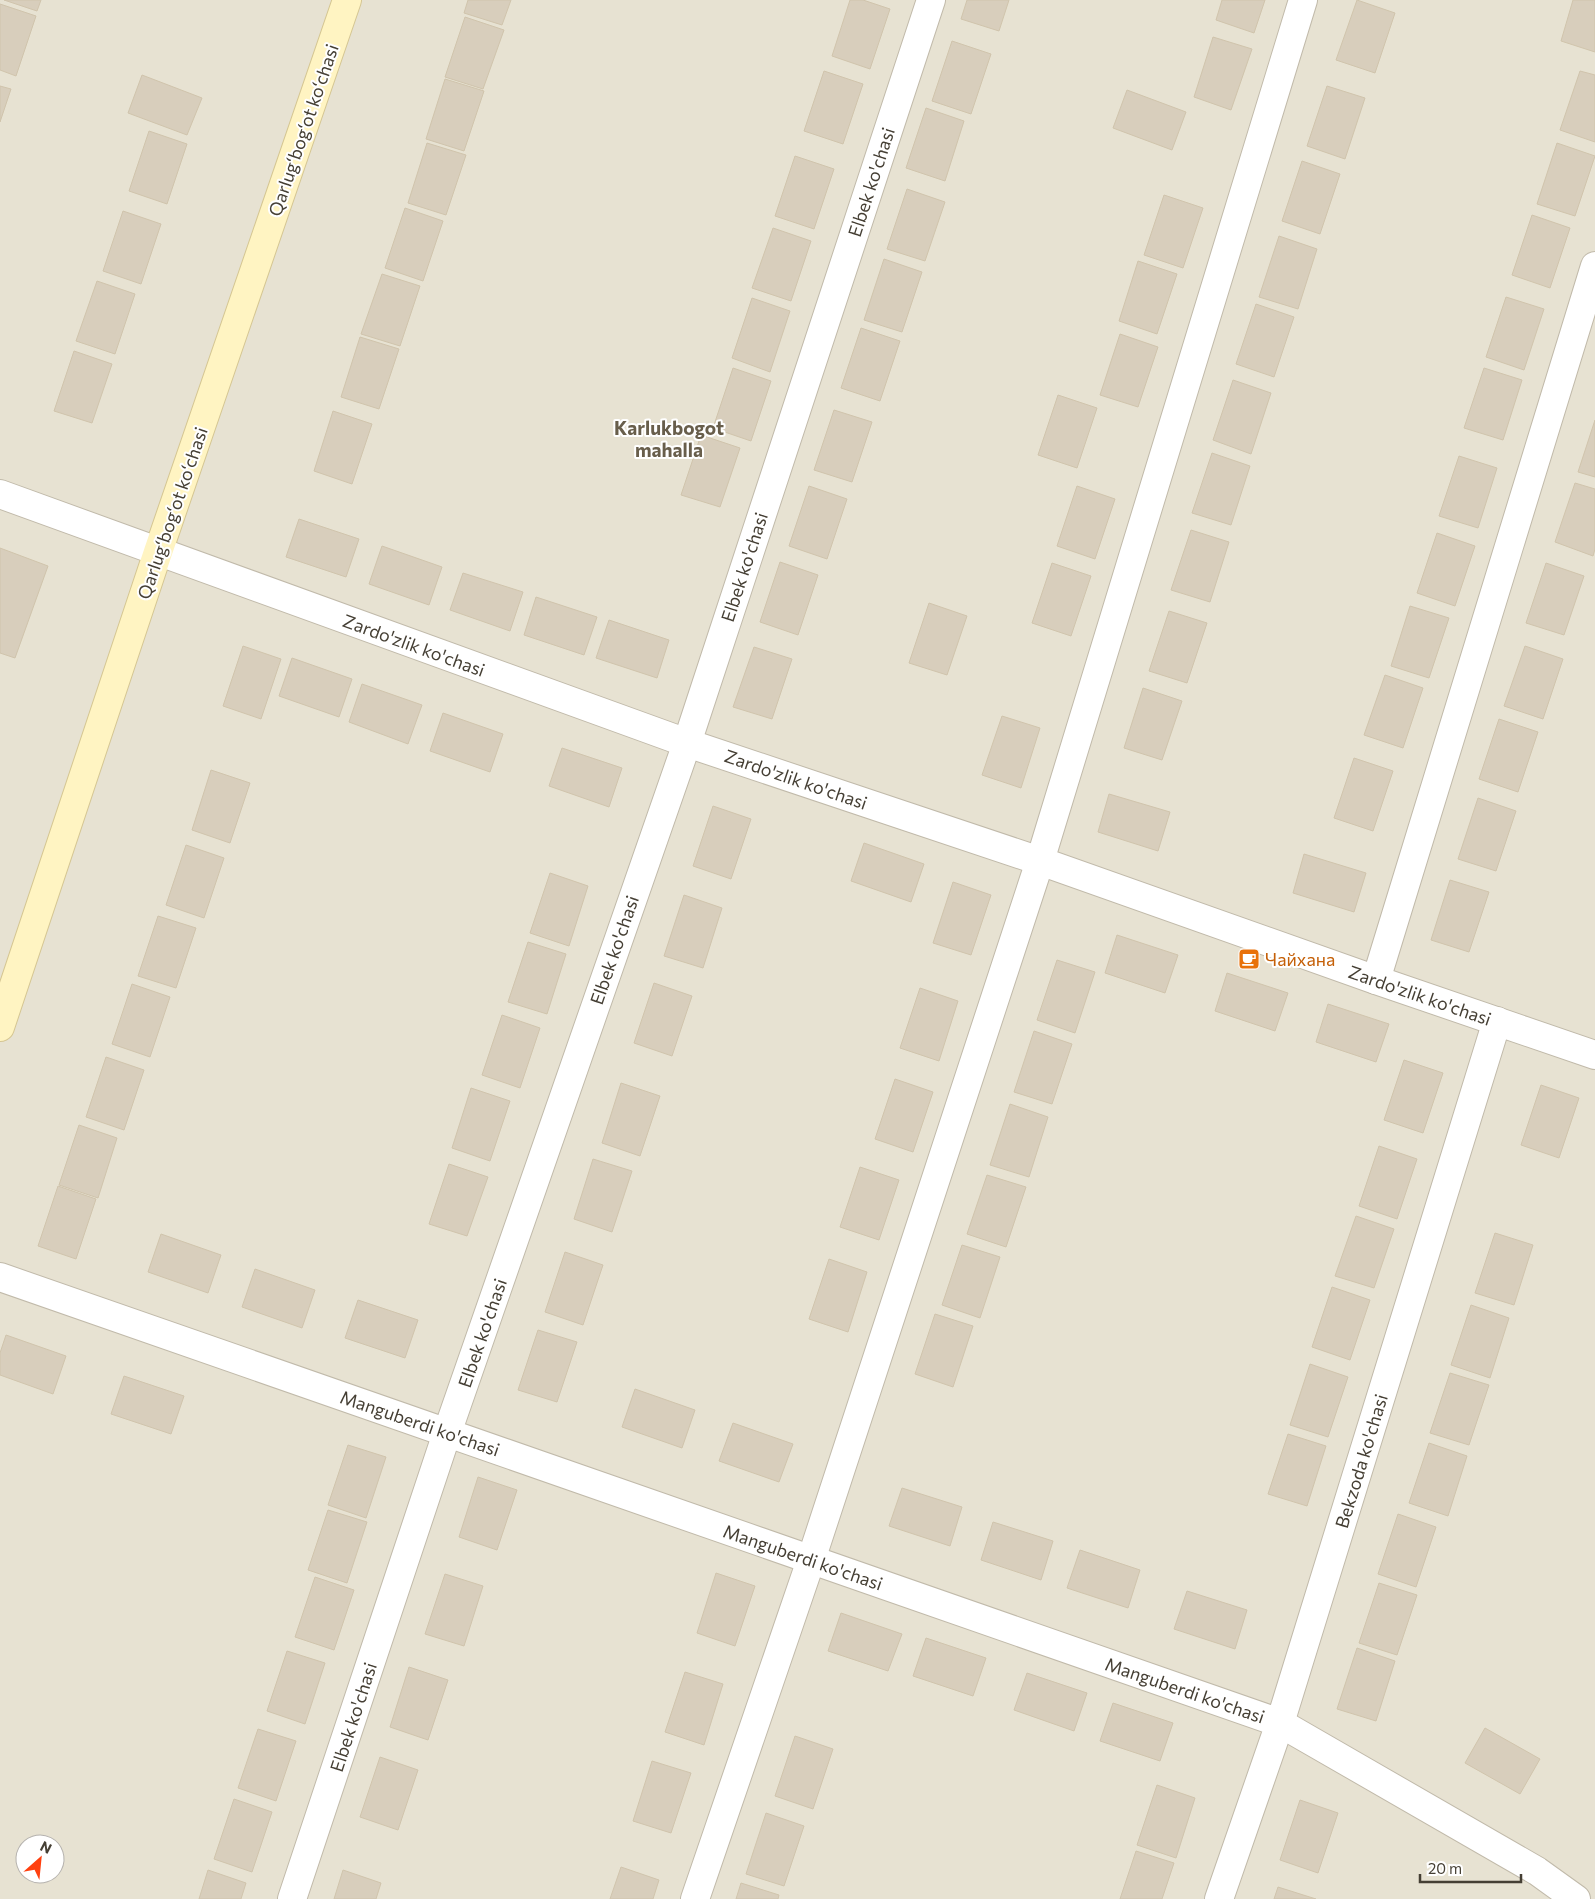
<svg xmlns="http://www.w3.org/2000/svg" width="1595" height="1899" viewBox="0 0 1595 1899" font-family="Commissioner,sans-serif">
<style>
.residential{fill:#e7e2d2;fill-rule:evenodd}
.building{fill:#d8cebc;stroke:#d0c4ac}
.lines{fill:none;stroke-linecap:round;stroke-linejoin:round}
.minor-casing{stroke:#c1baaa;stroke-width:30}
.secondary-casing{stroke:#d5c692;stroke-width:30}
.minor{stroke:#fff;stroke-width:28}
.secondary{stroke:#fff4c2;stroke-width:28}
.labels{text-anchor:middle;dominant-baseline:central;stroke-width:4;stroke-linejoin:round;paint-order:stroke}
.street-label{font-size:18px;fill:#453f34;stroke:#fff}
.food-label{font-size:18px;fill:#c56008;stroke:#fff;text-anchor:start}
.neighbourhood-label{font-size:19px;font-weight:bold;fill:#685e4b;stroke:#fff}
</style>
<rect width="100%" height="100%" fill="#f3efe4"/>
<!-- residential -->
<path class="residential" d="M0,0h1595v1899h-1595zM25,1844h30v30h-30z"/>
<!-- building -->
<g class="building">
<path d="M4,0h37l-4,11z"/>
<path d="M468,0h43l-9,25 -38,-12z"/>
<path d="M850,0h13l27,9 -20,60 -38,-13z"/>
<path d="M967,0h42l-10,31 -38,-12z"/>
<path d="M1222,0h43l-11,33 -38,-13z"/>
<path d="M1357,0l38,13 -20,60 -39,-13z"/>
<path d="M1573,0h22v52l-34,-11z"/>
<path d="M0,4l36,12 -20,60 -16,-6z"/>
<path d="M465,17l39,13 -21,59 -38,-12z"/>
<path d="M1213,37l39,12 -21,61 -37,-13z"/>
<path d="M952,41l39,13 -20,60 -39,-13z"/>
<path d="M824,71l39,13 -20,60 -39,-13z"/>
<path d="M1580,71l15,4v67l-35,-12z"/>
<path d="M142,75l60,23 -15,37 -59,-22z"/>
<path d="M445,79l39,12 -20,60 -38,-12z"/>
<path d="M0,86l11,3 -11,33z"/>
<path d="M1327,86l38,12 -20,61 -38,-13z"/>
<path d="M1127,90l59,22 -14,38 -59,-22z"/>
<path d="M926,108l38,13 -19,60 -39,-13z"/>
<path d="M149,131l38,13 -20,60 -38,-13z"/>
<path d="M427,143l39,12 -20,60 -38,-12z"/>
<path d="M1557,143l38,13 -20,60 -38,-12z"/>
<path d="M795,156l39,13 -20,60 -39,-13z"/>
<path d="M1302,161l38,13 -20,60 -38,-13z"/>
<path d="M907,189l38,13 -20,59 -38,-12z"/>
<path d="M1164,195l39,13 -20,60 -39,-13z"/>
<path d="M405,208l38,13 -20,60 -38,-13z"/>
<path d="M123,211l38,13 -20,60 -38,-13z"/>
<path d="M1532,215l38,13 -20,60 -38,-13z"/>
<path d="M773,228l38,13 -20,60 -39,-13z"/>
<path d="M1279,236l38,13 -19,60 -39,-12z"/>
<path d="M884,259l38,13 -20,60 -38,-12z"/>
<path d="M1138,261l39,13 -20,60 -38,-13z"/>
<path d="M382,274l38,12 -20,60 -39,-12z"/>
<path d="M97,281l38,13 -20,60 -39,-13z"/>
<path d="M1506,297l38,12 -20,61 -38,-13z"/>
<path d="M752,298l38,13 -20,61 -38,-14z"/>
<path d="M1256,304l38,13 -20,60 -38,-13z"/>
<path d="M861,328l39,13 -20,60 -39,-13z"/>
<path d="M1120,334l38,13 -20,60 -38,-12z"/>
<path d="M360,337l39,12 -20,60 -38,-12z"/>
<path d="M74,351l38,13 -20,59 -38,-12z"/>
<path d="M733,368l38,13 -20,60 -38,-13z"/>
<path d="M1484,368l38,12 -19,60 -39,-12z"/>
<path d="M1233,380l38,13 -20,61 -38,-14z"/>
<path d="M1058,395l39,13 -20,60 -39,-13z"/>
<path d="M834,410l38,12 -20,60 -38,-12z"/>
<path d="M333,411l39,13 -20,60 -38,-13z"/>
<path d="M1595,420v57l-17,-5z"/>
<path d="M701,435l39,13 -20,59 -39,-12z"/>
<path d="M1212,453l38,13 -19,59 -39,-12z"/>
<path d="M1459,456l38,12 -19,60 -39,-12z"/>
<path d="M1575,483l20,6v60l-2,7 -38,-14z"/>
<path d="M809,486l38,13 -20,60 -38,-13z"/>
<path d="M1077,486l38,13 -20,60 -38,-13z"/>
<path d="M299,519l60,20 -13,38 -60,-20z"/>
<path d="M1191,530l38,12 -19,60 -39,-12z"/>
<path d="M1437,533l38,13 -20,60 -38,-13z"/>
<path d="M382,546l60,21 -13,38 -60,-21z"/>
<path d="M0,548l48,18 -33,92 -15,-5z"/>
<path d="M780,562l38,13 -20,60 -38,-13z"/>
<path d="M1052,563l39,13 -20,60 -39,-13z"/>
<path d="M1546,563l38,13 -20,59 -38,-12z"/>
<path d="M463,573l60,19 -13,39 -60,-21z"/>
<path d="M536,597l61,20 -13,38 -60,-20z"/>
<path d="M929,603l38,13 -20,59 -38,-12z"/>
<path d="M1410,606l39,12 -20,60 -38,-12z"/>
<path d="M1169,611l38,12 -20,60 -38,-12z"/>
<path d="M609,620l60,20 -12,38 -61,-20z"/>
<path d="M243,646l38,13 -20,60 -38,-13z"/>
<path d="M1525,646l38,13 -20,60 -39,-13z"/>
<path d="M754,647l38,12 -20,60 -39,-12z"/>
<path d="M292,658l60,21 -13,38 -60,-21z"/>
<path d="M1385,675l38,13 -20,60 -39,-13z"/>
<path d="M362,684l60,21 -14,39 -59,-22z"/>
<path d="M1143,688l39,13 -20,59 -38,-12z"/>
<path d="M443,713l60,21 -13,38 -60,-21z"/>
<path d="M1002,716l38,12 -19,60 -39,-13z"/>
<path d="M1499,719l39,13 -20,60 -39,-13z"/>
<path d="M562,748l60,20 -13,39 -60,-21z"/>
<path d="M1354,758l39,13 -20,60 -39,-13z"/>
<path d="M211,770l39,13 -20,60 -38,-13z"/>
<path d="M1109,794l61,18 -12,39 -60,-19z"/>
<path d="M1478,798l38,13 -20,60 -38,-12z"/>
<path d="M713,806l38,13 -20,60 -38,-13z"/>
<path d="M864,843l60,21 -13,38 -60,-21z"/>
<path d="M186,845l38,13 -20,60 -38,-13z"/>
<path d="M1304,854l62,19 -12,39 -61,-19z"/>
<path d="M550,873l38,13 -19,60 -39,-13z"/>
<path d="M1450,880l39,12 -20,60 -38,-12z"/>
<path d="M953,882l38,13 -20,60 -38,-12z"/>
<path d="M684,895l38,13 -19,60 -39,-12z"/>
<path d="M158,916l38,12 -20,60 -38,-12z"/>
<path d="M1117,935l61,20 -13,38 -60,-20z"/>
<path d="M528,942l38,12 -19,60 -39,-12z"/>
<path d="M1057,960l38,12 -20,61 -38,-13z"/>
<path d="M1227,973l61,20 -13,38 -60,-20z"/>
<path d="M654,983l38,13 -20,60 -38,-13z"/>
<path d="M132,984l38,13 -20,60 -38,-13z"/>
<path d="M920,988l38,13 -19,60 -39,-13z"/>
<path d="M1328,1004l61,20 -13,38 -60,-20z"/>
<path d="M502,1015l38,13 -20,60 -38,-13z"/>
<path d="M1034,1031l38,13 -20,60 -38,-12z"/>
<path d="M106,1057l38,13 -20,60 -38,-13z"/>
<path d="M1404,1060l39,13 -20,60 -39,-13z"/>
<path d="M895,1079l38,13 -20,60 -38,-13z"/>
<path d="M621,1083l39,13 -20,60 -38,-13z"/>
<path d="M1541,1085l38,13 -20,60 -38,-13z"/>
<path d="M471,1088l39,13 -20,60 -38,-13z"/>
<path d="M1010,1104l38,13 -19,60 -39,-12z"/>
<path d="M79,1125l38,13 -19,60 -39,-13z"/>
<path d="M1379,1146l38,13 -20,60 -38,-13z"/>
<path d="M593,1159l39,12 -20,61 -38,-13z"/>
<path d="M449,1164l39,13 -21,59 -38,-12z"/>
<path d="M860,1167l39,13 -20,60 -39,-13z"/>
<path d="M987,1175l39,12 -20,60 -39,-13z"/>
<path d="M58,1186l38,13 -20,60 -38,-13z"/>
<path d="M1356,1216l38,13 -20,59 -39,-12z"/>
<path d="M1495,1233l38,12 -19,60 -39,-12z"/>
<path d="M161,1234l60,21 -13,38 -60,-21z"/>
<path d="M962,1245l38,12 -20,61 -38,-13z"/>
<path d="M565,1252l38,13 -20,60 -38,-13z"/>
<path d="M829,1259l38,13 -19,60 -39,-13z"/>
<path d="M255,1269l60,21 -13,38 -60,-21z"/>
<path d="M1332,1287l38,13 -20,60 -38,-13z"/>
<path d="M358,1300l60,20 -13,38 -60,-20z"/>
<path d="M1471,1305l38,13 -19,60 -39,-13z"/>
<path d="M935,1314l38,12 -20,61 -38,-13z"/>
<path d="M538,1330l39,12 -20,60 -39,-12z"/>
<path d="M6,1335l60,21 -13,38 -53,-19v-22z"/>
<path d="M1310,1364l38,13 -20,60 -38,-12z"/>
<path d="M1450,1373l39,12 -20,60 -39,-12z"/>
<path d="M124,1376l60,20 -13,38 -60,-20z"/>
<path d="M635,1389l60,21 -13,38 -60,-21z"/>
<path d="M733,1423l60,21 -14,38 -60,-21z"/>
<path d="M1288,1434l38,12 -19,60 -39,-12z"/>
<path d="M1429,1443l38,13 -19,60 -39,-13z"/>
<path d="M348,1445l38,12 -20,61 -38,-13z"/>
<path d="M478,1477l39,13 -20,60 -38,-13z"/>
<path d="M902,1488l60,19 -12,39 -61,-20z"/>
<path d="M328,1510l39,12 -20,61 -39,-13z"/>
<path d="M1398,1514l38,13 -20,60 -38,-13z"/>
<path d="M993,1522l60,19 -12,39 -60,-20z"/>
<path d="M1080,1550l60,20 -12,38 -61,-20z"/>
<path d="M716,1573l39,13 -20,60 -38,-13z"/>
<path d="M445,1574l38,12 -19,60 -39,-12z"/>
<path d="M315,1577l39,13 -20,60 -39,-13z"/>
<path d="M1379,1583l38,12 -20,60 -38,-12z"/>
<path d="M1187,1591l60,19 -12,39 -61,-20z"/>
<path d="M841,1613l61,21 -14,37 -60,-20z"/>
<path d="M926,1638l60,20 -13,38 -60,-20z"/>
<path d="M1357,1648l38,13 -19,60 -39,-12z"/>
<path d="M287,1651l38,12 -20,61 -38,-13z"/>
<path d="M409,1667l39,13 -20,60 -38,-13z"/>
<path d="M685,1672l38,12 -19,61 -39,-13z"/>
<path d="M1027,1673l60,20 -13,38 -60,-21z"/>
<path d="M1113,1703l60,20 -13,38 -60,-20z"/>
<path d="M1485,1728l55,31 -20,35 -55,-31z"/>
<path d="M258,1729l38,12 -20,60 -38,-13z"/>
<path d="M795,1736l38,13 -20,60 -38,-13z"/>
<path d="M380,1757l38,13 -20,60 -38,-13z"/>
<path d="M652,1761l39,12 -20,60 -38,-12z"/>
<path d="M1157,1785l38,13 -19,60 -39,-13z"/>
<path d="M234,1799l38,13 -20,60 -38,-13z"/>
<path d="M1300,1800l38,13 -20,60 -38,-13z"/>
<path d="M766,1813l38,13 -20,60 -38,-12z"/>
<path d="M1136,1851l38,12 -12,36h-42z"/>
<path d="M621,1867l38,13 -6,19h-43z"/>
<path d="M208,1870l38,13 -5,16h-42z"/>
<path d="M343,1870l38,13 -5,16h-42z"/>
<path d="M741,1883l38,12 -1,4h-42z"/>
<path d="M1278,1887l38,12h-42z"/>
</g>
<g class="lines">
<!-- minor casing -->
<g class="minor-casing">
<g id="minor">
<path d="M0,494l687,249 353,118 336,119 219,75"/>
<path d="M1376,980l219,-714"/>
<path d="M0,1277l1280,446 257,148 39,28"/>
<path d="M292,1899l155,-466 240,-690 244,-743"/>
<path d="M695,1899l116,-339 229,-699 263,-861"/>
<path d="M1219,1899l61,-176 217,-702"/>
</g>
</g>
<!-- secondary casing -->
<g class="secondary-casing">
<path id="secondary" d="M0,1027l158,-475 189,-552"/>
</g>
<!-- minor -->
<use href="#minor" class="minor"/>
<!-- secondary -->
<use href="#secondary" class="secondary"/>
</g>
<!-- icons -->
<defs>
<g id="cafe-square" transform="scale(1.125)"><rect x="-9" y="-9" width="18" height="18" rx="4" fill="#e8710a" stroke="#fff"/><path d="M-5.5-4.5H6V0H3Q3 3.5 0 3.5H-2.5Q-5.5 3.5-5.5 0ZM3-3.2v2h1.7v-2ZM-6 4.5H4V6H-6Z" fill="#fff"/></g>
</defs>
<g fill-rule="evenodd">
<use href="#cafe-square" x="1249" y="959"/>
</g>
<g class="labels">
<!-- street labels -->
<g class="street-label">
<text transform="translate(303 130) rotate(-71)">Qarlug‘bog‘ot ko‘chasi</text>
<text transform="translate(871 182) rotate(-72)">Elbek ko'chasi</text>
<text transform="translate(172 513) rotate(-71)">Qarlug‘bog‘ot ko‘chasi</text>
<text transform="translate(744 567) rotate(-72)">Elbek ko'chasi</text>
<text transform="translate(414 645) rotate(20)">Zardo'zlik ko'chasi</text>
<text transform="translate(796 779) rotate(19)">Zardo'zlik ko'chasi</text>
<text transform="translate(614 950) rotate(-71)">Elbek ko'chasi</text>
<text transform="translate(1420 995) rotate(19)">Zardo'zlik ko'chasi</text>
<text transform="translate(482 1333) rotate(-71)">Elbek ko'chasi</text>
<text transform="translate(420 1423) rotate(19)">Manguberdi ko'chasi</text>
<text transform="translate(1361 1461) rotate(-73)">Bekzoda ko'chasi</text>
<text transform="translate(803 1557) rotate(19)">Manguberdi ko'chasi</text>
<text transform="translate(1185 1690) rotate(19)">Manguberdi ko'chasi</text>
<text transform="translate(353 1717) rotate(-72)">Elbek ko'chasi</text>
</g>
<!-- food labels -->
<g class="food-label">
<text x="1265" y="959">Чайхана</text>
</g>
<!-- neighbourhood labels -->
<g class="neighbourhood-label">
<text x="669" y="427">Karlukbogot<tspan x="669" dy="22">mahalla</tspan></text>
</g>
</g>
<!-- north arrow -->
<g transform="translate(40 1859) rotate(27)"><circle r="24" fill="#ffffff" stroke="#b5b2ae"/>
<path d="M0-4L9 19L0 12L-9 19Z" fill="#ff400f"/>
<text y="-8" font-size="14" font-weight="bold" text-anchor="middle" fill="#453f34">N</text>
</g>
<!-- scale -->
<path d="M1420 1874v8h101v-8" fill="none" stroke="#453f34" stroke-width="2.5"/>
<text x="1428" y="1874" font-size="15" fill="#453f34" stroke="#ffffff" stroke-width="4" paint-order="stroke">20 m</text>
</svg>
